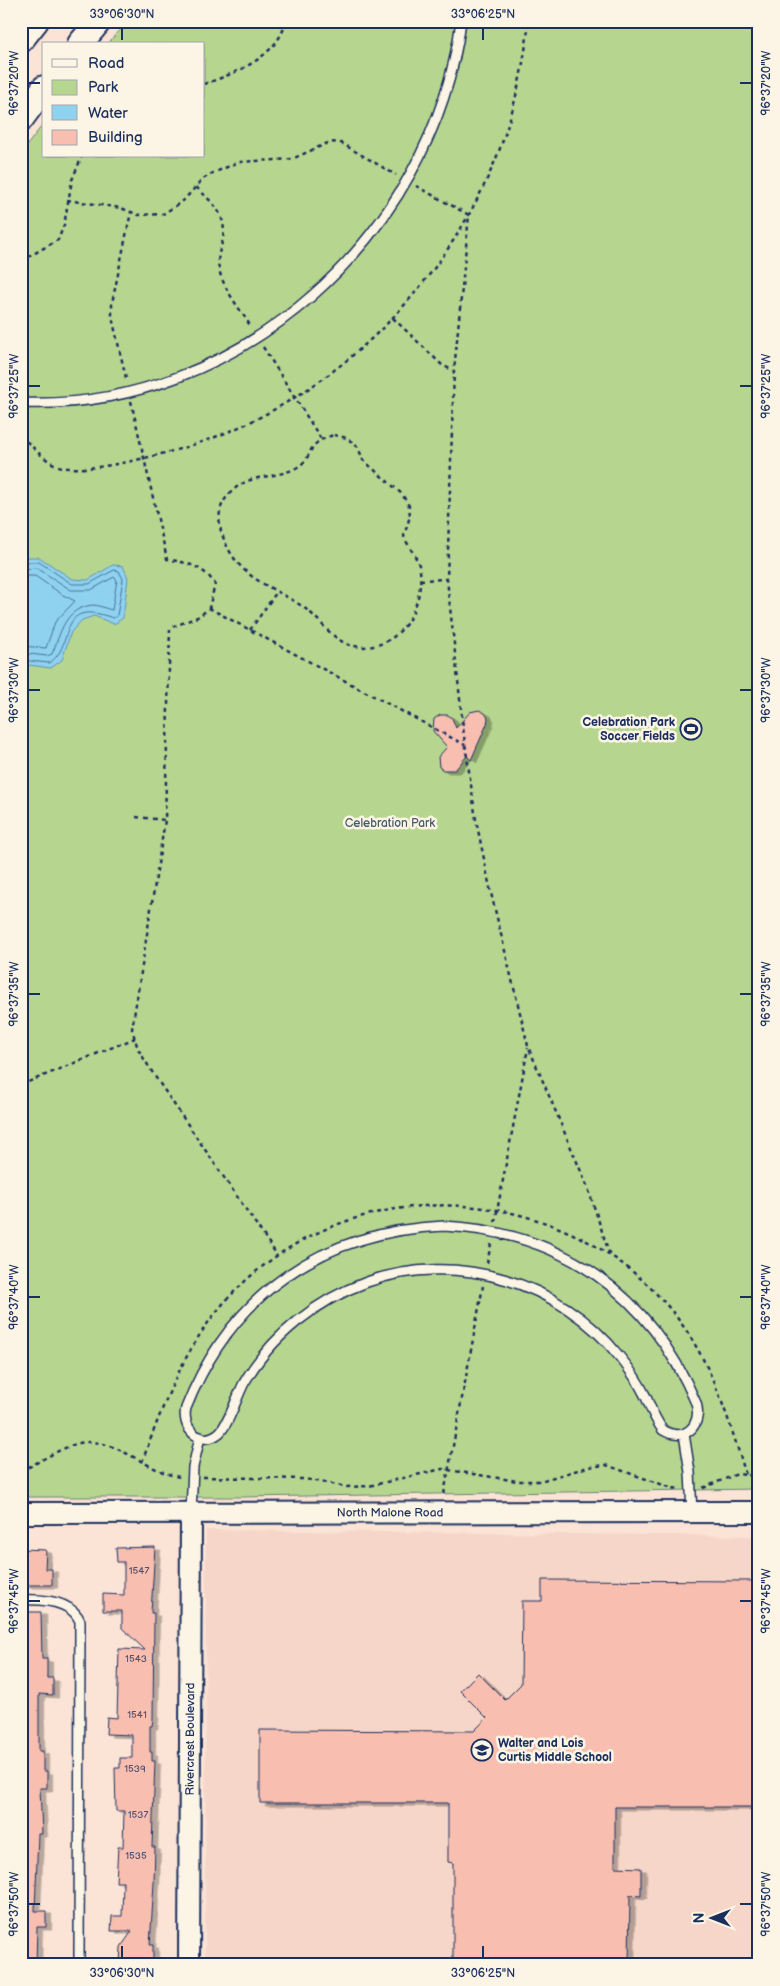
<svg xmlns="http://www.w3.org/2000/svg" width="780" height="1986" viewBox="0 0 780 1986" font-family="'Balsamiq Sans',sans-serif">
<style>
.built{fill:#f6d6c8}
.green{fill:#b6d68f;stroke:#688276}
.water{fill:#8fd2f0;stroke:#6191b6}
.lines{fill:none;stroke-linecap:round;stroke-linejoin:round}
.shore{stroke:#497098;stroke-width:1}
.building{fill:#f8beb0;stroke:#1b2f5e;filter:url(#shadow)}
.service-casing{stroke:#1b2f5e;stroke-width:12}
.tertiary-casing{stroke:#1b2f5e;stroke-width:24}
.secondary-casing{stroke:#1b2f5e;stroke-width:28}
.path{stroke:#1b2f5e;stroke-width:2.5;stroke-dasharray:4 4;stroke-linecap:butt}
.service{stroke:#fcf5e5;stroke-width:9}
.tertiary{stroke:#fcf5e5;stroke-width:20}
.secondary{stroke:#fcf5e5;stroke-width:24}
.ticks{fill:none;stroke:#1b2f5e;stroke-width:2}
.labels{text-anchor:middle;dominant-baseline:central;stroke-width:5;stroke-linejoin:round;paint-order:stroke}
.number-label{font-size:10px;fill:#525372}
.poi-label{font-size:12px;font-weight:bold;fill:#1b2f5e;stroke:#fcf5e5;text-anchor:end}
.park-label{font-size:12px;fill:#42596a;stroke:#fcf5e5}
.street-label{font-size:12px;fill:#1b2f5e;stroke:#fcf5e5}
.neatline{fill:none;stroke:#1b2f5e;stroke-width:2}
.ticks-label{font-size:12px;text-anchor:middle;fill:#1b2f5e}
</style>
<defs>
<filter id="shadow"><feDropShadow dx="5.5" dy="3" stdDeviation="0" flood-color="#0004"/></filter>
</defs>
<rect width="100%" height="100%" fill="#fbe4d5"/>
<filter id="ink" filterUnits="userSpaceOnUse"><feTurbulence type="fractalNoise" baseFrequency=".02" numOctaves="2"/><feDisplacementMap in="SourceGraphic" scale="10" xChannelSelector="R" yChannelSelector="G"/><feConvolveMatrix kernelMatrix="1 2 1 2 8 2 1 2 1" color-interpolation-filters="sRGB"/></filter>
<g filter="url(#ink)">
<!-- built -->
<path class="built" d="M206,1530l553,6v429h-554z"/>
<!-- green -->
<path class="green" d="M129,21h630v1468l-517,8h-221v-1344l23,-30v33h160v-112h-97z"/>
<!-- water -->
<path class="water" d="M21,557h18l33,22 16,1 25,-15 10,1 5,12 -5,40 -9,6 -20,-8 -12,4 -11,12 -9,28 -11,8 -30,-4z"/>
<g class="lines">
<!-- shore -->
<g class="shore">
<path d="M21,562h18l33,22h17l25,-14 5,1 4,8 -6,37 -4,2c-59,-21 -36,28 -64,45l-28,-3"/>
<path d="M21,569l16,-1 34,22h20l23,-13 3,3 -5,30c-6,-1 -13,-5 -19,-5 -29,3 -32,28 -41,49l-5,2 -26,-3"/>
<path d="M21,576h14l28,19 12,6 -20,21 -9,26 -25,-2"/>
</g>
</g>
<!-- building -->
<g class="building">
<path d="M479,710l6,3 3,5 -1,6 -16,36 -4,-4 -12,14h-12l-4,-3 -1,-10 9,-10 -14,-16 1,-12 6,-4h8l4,3 4,10 14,-16z"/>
<path d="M155,1547l-4,66h3l-1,106 -1,7h-2v26h2v9h3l-3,86h3l-1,36 -4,62h3v20h-33l1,-18 11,-16h-21l1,-15h10l1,-34h-7l2,-35h5l1,-36h-8l-1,-43h5v-10h12v-23l-26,-1 1,-17 10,1 2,-69 26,1 -23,-22v-17h-19v-17l21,1v-33h-7l-1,-14z"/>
<path d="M21,1549l25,1 -1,19h7v16h-31z"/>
<path d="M542,1580l217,1v226h-144v60l26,1v28l-11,-1 -1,70h-176v-102l-5,-1v-59h-188v-73l214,1 13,-13 -27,-27 18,-18 27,27 16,-16 1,-83h20z"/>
<path d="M21,1612h20l1,47h5v19h6v17l-14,-1v57h4v20h4v17h-7l2,46h-4l-3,77h11v16h-9l-1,38h-15z"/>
</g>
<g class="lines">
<!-- service casing -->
<g class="service-casing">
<g id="service">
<path d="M21,403c218,9 413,-169 440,-382"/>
<path d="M444,1226c119,6 206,68 252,177 7,23 -12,40 -33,27 -8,-10 -12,-21 -17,-33 -7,-14 -17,-29 -27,-41 -59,-74 -162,-106 -252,-74 -50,18 -96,54 -123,101 -7,13 -15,41 -25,50 -19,15 -38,-5 -33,-25 45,-114 136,-177 258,-182z"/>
<path d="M684,1434l6,38 2,41"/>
<path d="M191,1513l2,-46 7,-30"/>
<path d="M21,1600c20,-1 50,0 59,21l-1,344"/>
</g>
</g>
<!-- tertiary casing -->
<g class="tertiary-casing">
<g id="tertiary">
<path id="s1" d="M21,1513l738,-1"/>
<path id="s2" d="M189,1965l2,-452"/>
</g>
</g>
<!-- secondary casing -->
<g class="secondary-casing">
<g id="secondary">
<path d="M21,40l15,-19"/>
<path d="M80,44l19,-23"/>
<path d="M21,119l23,-31"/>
</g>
</g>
<!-- path -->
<g class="path">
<path d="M204,84c32,-11 74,-27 82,-63"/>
<path d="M416,186l53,29 -15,156 -7,208 17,157 12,84 15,73 37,153 60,142 22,68"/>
<path d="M196,187c18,17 33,29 26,56 -3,9 -5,17 -3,26 4,20 22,41 32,58"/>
<path d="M67,200l54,8 18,7 24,-1 20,-13 20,-22 10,-6 26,-11 53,-3 38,-17 11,1 55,32"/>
<path d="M21,261l37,-21 6,-15 8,-45 10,-24"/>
<path d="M393,318l49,47 12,6"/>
<path d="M263,347l58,92"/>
<path d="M126,378l-14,-61v-14l19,-91"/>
<path d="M131,401l36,158c21,4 36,7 48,25l-6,24 -9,8 -30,12 -5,192 -33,209 6,20 16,26 123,180"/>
<path d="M334,435l13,3 11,9 5,13 39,34 7,12 1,10 -6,20c4,11 15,23 16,34 4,39 -23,84 -66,76 -22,-4 -33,-27 -51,-39 -35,-24 -65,-27 -81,-73 -4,-11 -4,-26 4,-36 20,-27 45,-17 70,-30 20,-11 7,-25 38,-33z"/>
<path d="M21,436c11,10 22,23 35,29 22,10 81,-5 105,-11 155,-38 281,-157 338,-303 16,-42 25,-86 30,-130"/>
<path d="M420,580l27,-1"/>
<path d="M209,608l256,137"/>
<path d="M250,630l26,-37"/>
<path d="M136,817l29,3"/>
<path d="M21,1085l114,-47"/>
<path d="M495,1222l33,-174"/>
<path d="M487,1263l4,-19"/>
<path d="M142,1462c23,-62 45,-123 93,-171 123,-126 342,-111 446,32 32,44 49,100 65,152"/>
<path d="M21,1471c17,-8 34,-20 52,-26 37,-14 71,26 107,32"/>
<path d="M203,1477l102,2 42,8 22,-1 73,-17 75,12h23l48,-14 18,-2 66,23 9,1"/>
<path d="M703,1488l34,-14 22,2"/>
<path d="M444,1494l39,-208"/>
</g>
<!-- service -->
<use href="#service" class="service"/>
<!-- tertiary -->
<use href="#tertiary" class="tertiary"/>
<!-- secondary -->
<use href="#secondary" class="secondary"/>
</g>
</g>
<!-- ticks -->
<path class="ticks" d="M122,28v12M483,28v12M28,83h12M740,83h12M28,386h12M740,386h12M28,690h12M740,690h12M28,994h12M740,994h12M28,1297h12M740,1297h12M28,1601h12M740,1601h12M28,1904h12M740,1904h12M122,1946v12M483,1946v12"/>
<!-- icons -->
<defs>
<g id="stadium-ring" transform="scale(1.125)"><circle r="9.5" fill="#fcf5e5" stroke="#1b2f5e" stroke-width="1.5"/><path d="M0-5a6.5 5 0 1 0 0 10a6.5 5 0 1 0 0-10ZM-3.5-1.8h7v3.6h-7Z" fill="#1b2f5e"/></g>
<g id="school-ring" transform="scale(1.125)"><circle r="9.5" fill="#fcf5e5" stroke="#1b2f5e" stroke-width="1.5"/><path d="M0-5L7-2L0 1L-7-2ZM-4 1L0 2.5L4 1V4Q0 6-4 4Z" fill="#1b2f5e"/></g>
</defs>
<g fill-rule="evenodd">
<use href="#stadium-ring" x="691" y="729"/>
<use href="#school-ring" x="482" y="1750"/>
</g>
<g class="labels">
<!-- number labels -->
<g class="number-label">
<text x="139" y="1571">1547</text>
<text x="136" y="1659">1543</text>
<text x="137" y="1715">1541</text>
<text x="135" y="1769">1539</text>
<text x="138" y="1815">1537</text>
<text x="136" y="1856">1535</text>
</g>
<!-- poi labels -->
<g class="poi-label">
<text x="675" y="722">Celebration Park<tspan x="675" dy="14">Soccer Fields</tspan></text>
<text x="498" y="1743" text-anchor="start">Walter and Lois<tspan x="498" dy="14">Curtis Middle School</tspan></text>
</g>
<!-- park labels -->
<g class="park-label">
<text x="390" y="823">Celebration Park</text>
</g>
<!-- street labels -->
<g class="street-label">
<text stroke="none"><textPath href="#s1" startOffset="369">North Malone Road</textPath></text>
<text stroke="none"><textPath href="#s2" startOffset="226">Rivercrest Boulevard</textPath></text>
</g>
</g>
<!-- margin -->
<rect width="780" height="1986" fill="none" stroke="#fcf5e5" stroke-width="55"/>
<!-- legend -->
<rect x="42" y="42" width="162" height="115" fill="#fcf5e5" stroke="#a2a6af"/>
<rect x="52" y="59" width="25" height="8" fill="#fcf5e5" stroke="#a2a6af"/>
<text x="88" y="68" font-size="15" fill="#1b2f5e">Road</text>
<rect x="52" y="80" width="25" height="15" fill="#b6d68f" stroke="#a2a6af"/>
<text x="88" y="92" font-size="15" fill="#1b2f5e">Park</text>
<rect x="52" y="105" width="25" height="15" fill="#8fd2f0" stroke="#a2a6af"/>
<text x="88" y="118" font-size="15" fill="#1b2f5e">Water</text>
<rect x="52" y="130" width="25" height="15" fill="#f8beb0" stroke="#a2a6af"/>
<text x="88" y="142" font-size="15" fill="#1b2f5e">Building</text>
<!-- north arrow -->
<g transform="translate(712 1918) rotate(270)" stroke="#fcf5e5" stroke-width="4" paint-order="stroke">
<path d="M0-4L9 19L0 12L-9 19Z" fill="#1b2f5e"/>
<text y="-8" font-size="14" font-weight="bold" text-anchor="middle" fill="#1b2f5e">N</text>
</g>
<rect x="28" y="28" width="724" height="1930" class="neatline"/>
<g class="ticks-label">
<text x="122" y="18">33°06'30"N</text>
<text x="483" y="18">33°06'25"N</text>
<text transform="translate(766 83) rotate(-90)" y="4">96°37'20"W</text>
<text transform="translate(14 83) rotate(-90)" y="4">96°37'20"W</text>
<text transform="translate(766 386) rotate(-90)" y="4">96°37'25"W</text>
<text transform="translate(14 386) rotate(-90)" y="4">96°37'25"W</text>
<text transform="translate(766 690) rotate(-90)" y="4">96°37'30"W</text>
<text transform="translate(14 690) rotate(-90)" y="4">96°37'30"W</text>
<text transform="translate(766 994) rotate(-90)" y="4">96°37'35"W</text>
<text transform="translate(14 994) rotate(-90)" y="4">96°37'35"W</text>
<text transform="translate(14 1297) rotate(-90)" y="4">96°37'40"W</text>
<text transform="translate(766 1297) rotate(-90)" y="4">96°37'40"W</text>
<text transform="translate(14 1601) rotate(-90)" y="4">96°37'45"W</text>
<text transform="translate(766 1601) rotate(-90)" y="4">96°37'45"W</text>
<text transform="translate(14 1904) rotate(-90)" y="4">96°37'50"W</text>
<text transform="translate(766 1904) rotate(-90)" y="4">96°37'50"W</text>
<text x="122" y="1977">33°06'30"N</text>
<text x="483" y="1977">33°06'25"N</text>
</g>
</svg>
